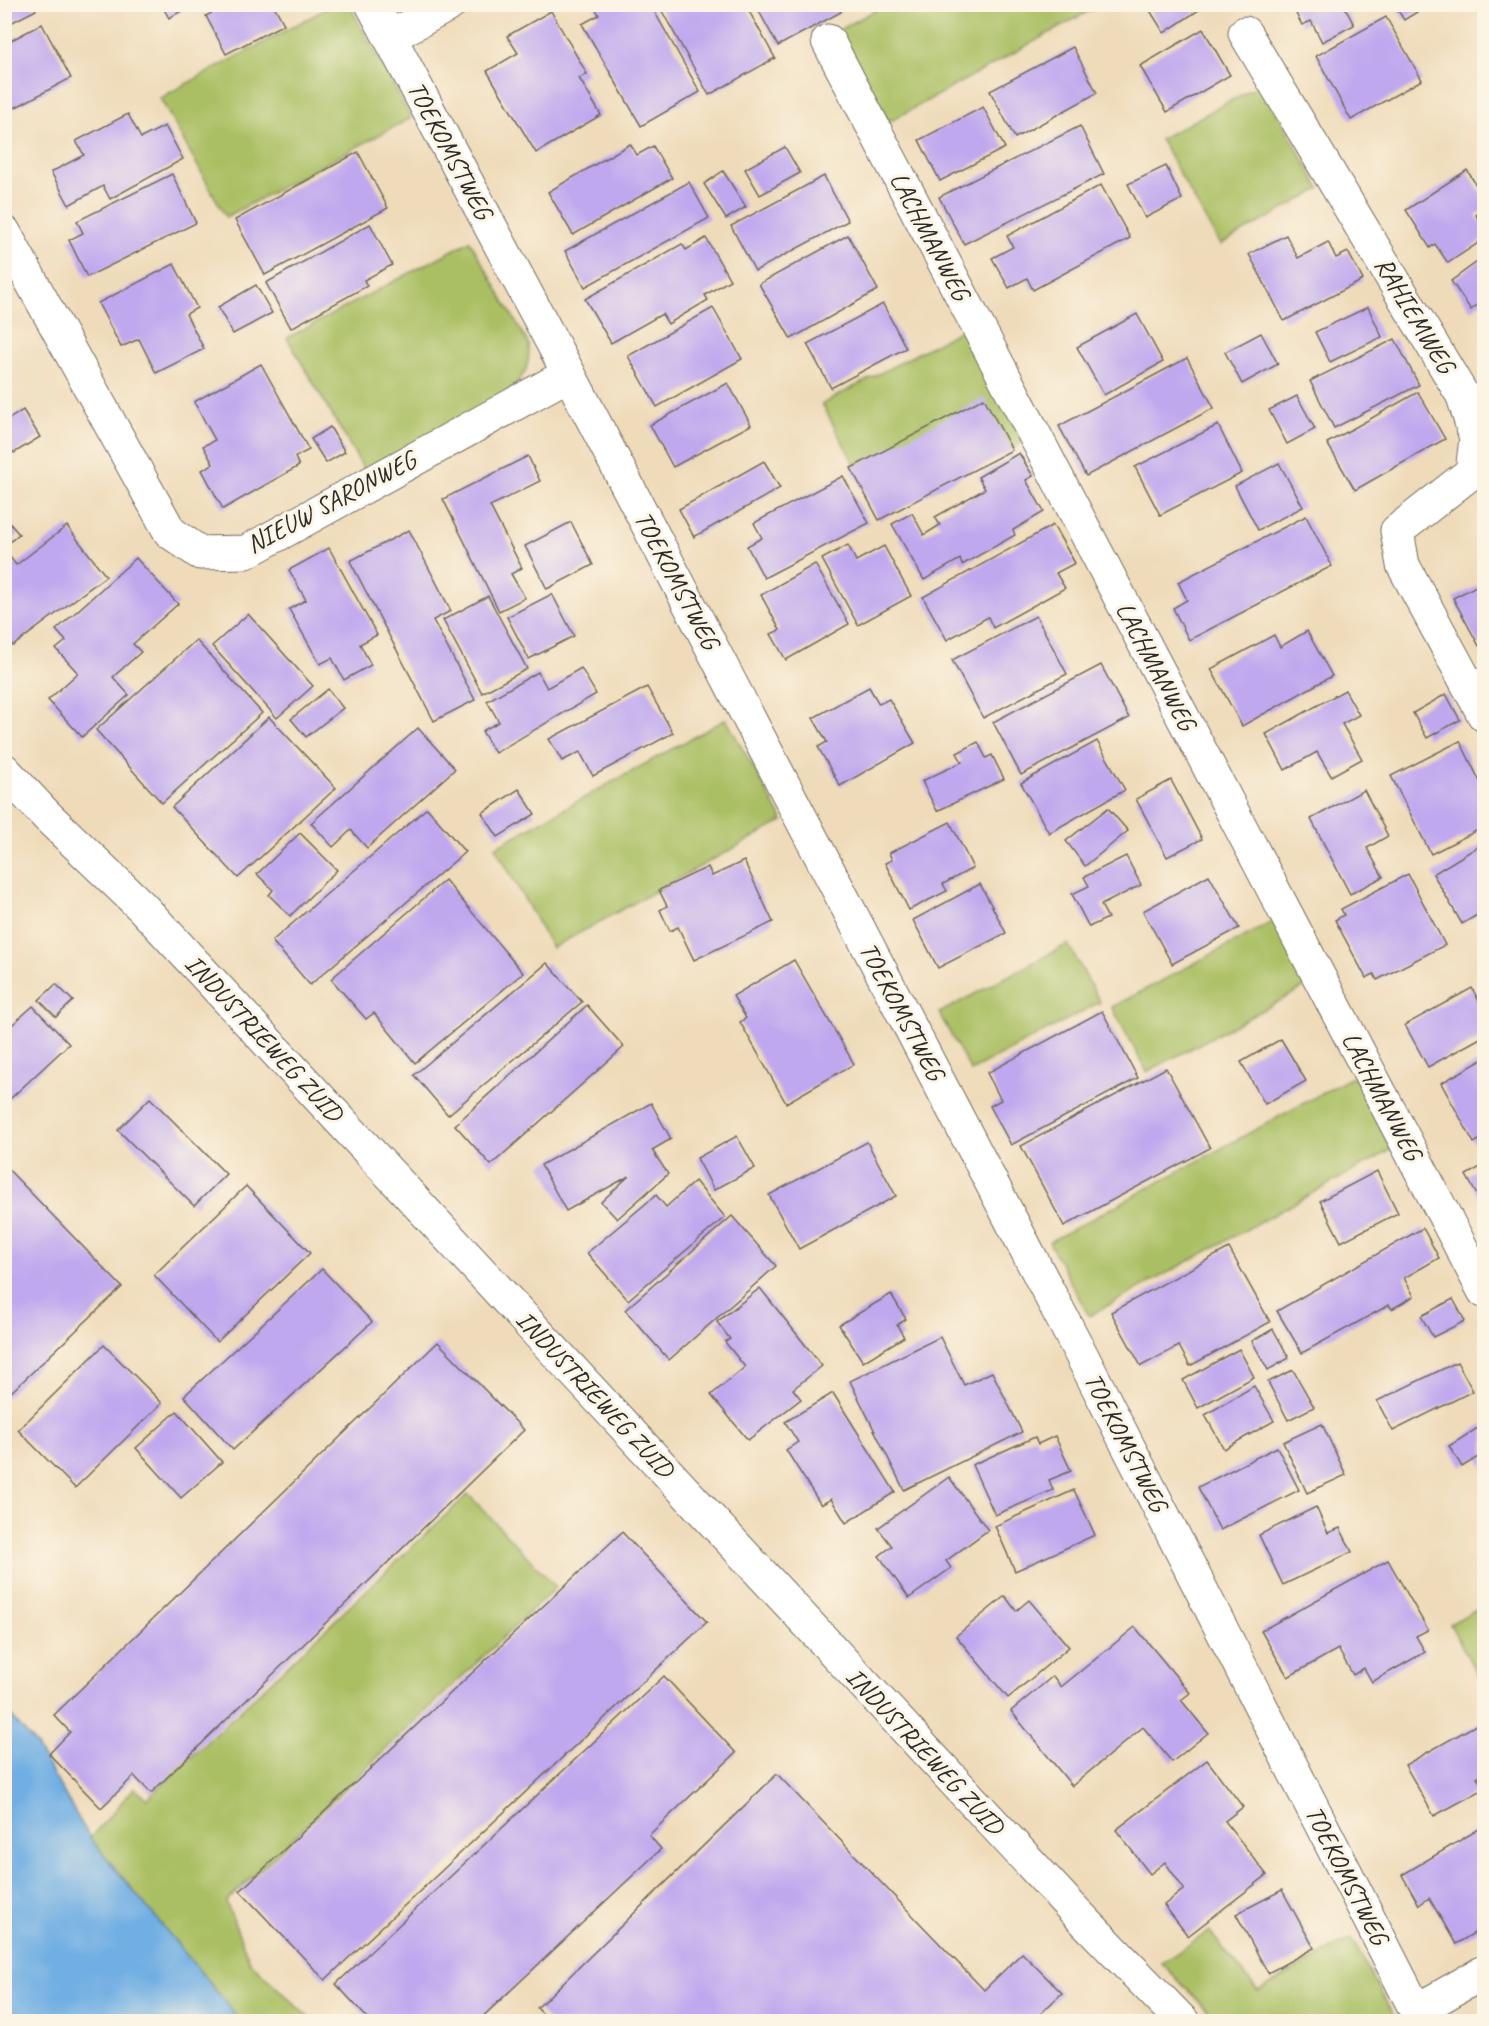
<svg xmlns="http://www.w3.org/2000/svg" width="1489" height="2026" viewBox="0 0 1489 2026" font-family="Caveat,sans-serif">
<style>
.green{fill:#aabf63;stroke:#6a7547;stroke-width:1.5}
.water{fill:#70aee3;stroke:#4e6c87;stroke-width:1.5}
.building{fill:#bfa8ee}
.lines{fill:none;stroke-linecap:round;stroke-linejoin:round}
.street-casing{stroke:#70695d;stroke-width:35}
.street{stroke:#fff;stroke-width:33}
.labels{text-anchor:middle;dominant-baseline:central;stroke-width:6;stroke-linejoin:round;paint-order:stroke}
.street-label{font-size:26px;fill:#2b2b2b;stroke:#fcf5e5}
</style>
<rect width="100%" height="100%" fill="#fcf5e5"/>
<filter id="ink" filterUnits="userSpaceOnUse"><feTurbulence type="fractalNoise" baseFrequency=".0167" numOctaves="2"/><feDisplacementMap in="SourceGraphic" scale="12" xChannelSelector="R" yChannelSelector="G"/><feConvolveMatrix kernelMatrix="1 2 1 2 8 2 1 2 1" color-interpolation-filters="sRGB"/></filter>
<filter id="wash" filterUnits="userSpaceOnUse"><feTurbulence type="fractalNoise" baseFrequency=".008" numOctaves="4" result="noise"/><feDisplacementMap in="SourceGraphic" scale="24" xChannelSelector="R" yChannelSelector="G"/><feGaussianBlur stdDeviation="1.35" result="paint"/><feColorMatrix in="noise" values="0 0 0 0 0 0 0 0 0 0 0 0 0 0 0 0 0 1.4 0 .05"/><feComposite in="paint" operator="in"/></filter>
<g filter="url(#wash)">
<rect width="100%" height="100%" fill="#efdbba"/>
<!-- green -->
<g class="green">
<path d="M333,5h16l62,113 -185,99 -66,-119z"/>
<path d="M885,5h215l-211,117 -52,-91z"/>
<path d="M1261,84l59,105 -100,56 -60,-106z"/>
<path d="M470,241l59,104c1,29 -8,34 -28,53l-135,75 -79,-135z"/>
<path d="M963,329l60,113 -140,75 -61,-113z"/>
<path d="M726,719l57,102 -231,127 -57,-101z"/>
<path d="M1274,921l35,64 -162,87 -35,-65z"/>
<path d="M1068,944l32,58 -129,69 -32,-58z"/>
<path d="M1354,1076l39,73 -304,167 -40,-74z"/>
<path d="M468,1494l88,93 -330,315 24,60 62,59h-71l-151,-183 44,-50 13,11z"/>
<path d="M1484,1605v82l-34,-63z"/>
<path d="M1209,1931l49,60 93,-53 46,83h-180l-55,-58z"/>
</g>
<!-- water -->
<path class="water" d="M5,1709l31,36 54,93 151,183h-236z"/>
<g id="blocks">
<!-- building -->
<g class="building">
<path d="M5,4h28l3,6 -31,16z"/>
<path d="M161,4h33l-25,14z"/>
<path d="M227,4h46l11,20 -58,30 -20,-38z"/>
<path d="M593,4h57l50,88 -59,34 -59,-102 17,-9z"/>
<path d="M658,4h87l30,54 -66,37z"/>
<path d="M755,4h82l4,8 -63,34z"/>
<path d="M1146,4h62l-44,29z"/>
<path d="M1291,4h52l11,21 -32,17 -11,-21 -9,4z"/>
<path d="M1394,4h36l-26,16z"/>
<path d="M551,11l36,63 -8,4 22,37 -65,38 -49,-82 31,-18 -11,-17z"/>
<path d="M1386,17l36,63 -71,40 -35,-64z"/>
<path d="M42,24l29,54 -66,35 -1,-69z"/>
<path d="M1203,29l27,46 -63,37 -27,-46z"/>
<path d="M1073,47l24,46 -82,45 -25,-47z"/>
<path d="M983,107l22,41 -65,33 -21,-41z"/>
<path d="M128,114l13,24 24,-12 18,33 -73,40 -7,-13 -34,19 -18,-33 33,-17 -8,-14z"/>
<path d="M1080,126l24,48 -140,70 -25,-47z"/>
<path d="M630,144l7,11 16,-9 19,32 -99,57 -25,-43z"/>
<path d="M785,147l15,26 -40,22 -15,-26z"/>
<path d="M358,152l30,56 -123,67 -30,-55z"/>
<path d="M1166,166l16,33 -37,19 -17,-34z"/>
<path d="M1467,170l17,28v12l-8,5 8,13v11l-36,24 -13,-19 -5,4 -24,-38z"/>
<path d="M723,171l23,36 -20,12 -22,-35z"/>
<path d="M172,174l24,49 -109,54 -18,-37 14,-7 -6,-12z"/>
<path d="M824,176l24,45 -93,50 -24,-45z"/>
<path d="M689,182l20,36 -124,69 -20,-36z"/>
<path d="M1101,185l29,53 -97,52 -6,-12 -18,10 -17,-30 21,-11 -6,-11z"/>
<path d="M370,224l22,41 -28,15 3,6 -76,42 -25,-45z"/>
<path d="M848,235l30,55 -87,49 -32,-55z"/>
<path d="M1286,235l12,23 30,-16 8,16 12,-6 15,28 -79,41 -35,-67z"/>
<path d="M706,238l24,42 -25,15 3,5 -40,24 -6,-10 -51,29 -26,-44 97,-55 4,6z"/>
<path d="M1484,257v43l-13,10 -20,-29z"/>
<path d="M174,264l23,44 -11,6 18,35 -48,24 -17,-34 -18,8 -23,-44z"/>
<path d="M256,285l16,28 -39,21 -15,-27z"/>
<path d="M883,304l23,44 -75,40 -24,-44z"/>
<path d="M1368,307l14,30 -52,25 -15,-30z"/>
<path d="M713,308l29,51 -85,48 -29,-51z"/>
<path d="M1137,314l26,48 -59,33 -27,-48z"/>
<path d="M1261,333l17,31 -36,20 -17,-32z"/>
<path d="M1395,339l24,46 -85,43 -24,-47z"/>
<path d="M1187,358l27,50 -128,68 -27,-50z"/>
<path d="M261,364l48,86 -14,7 4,9 -76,43 -21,-39 11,-6 -10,-18 12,-6 -21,-38z"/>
<path d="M728,383l23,42 -78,42 -23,-42z"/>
<path d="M1418,392l27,47 -90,51 -28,-47z"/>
<path d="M1297,396l18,33 -28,15 -18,-34z"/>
<path d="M984,398l28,52 -133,70 -28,-52z"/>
<path d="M23,410l17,27 -26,16 -10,-14v-17z"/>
<path d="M1218,425l24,48 -82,42 -25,-48z"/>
<path d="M330,427l15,25 -19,11 -15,-24z"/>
<path d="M1019,453l14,23 -7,4 18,32 -31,18 2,5 -53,30 -2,-6 -36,21 -32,-56 20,-11 12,22 16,-10 -5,-8 50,-28 -7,-12z"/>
<path d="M528,456l12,25 -50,25 32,62 -11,6 14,24 -26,13 -56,-112z"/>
<path d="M764,461l16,27 -86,49 -15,-28z"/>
<path d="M1279,463l24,44 -45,23 -23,-44z"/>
<path d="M843,476l26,47 -105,55 -17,-32 15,-8 -8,-15z"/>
<path d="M1306,516l26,50 -143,74 -16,-32 14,-8 -9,-18z"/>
<path d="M4,517l15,17 -15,13z"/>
<path d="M571,522l22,43 -46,24 -22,-43z"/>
<path d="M1053,525l22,38 -19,10 9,15 -72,40 -5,-11 -41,23 -24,-43z"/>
<path d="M67,526l39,50 -93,70 -8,-11v-74l5,-4 6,8z"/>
<path d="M409,530l42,81 -18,9 42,80 -41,21 -84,-160z"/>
<path d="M848,545l8,16 28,-15 27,50 -53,29 -36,-66z"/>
<path d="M329,548l48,87 -17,9 11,21 -27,15 -12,-22 -12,6 -31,-55 17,-9 -17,-30z"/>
<path d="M136,558l42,46 -45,40 8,8 -28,25 16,18 -47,42 -34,-37 30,-27 -22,-24 10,-8 -10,-11z"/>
<path d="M815,564l34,60 -63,36 -15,-26 9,-4 -19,-35z"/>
<path d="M1484,582v61l-5,3 -26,-48z"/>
<path d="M552,594l22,42 -45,23 -22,-42z"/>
<path d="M488,596l39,73 -45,24 -39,-73z"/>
<path d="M248,614l65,72 -36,32 -65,-72z"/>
<path d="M1036,616l31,58 -84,44 -31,-58z"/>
<path d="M1307,631l25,45 -90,50 -31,-57 63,-34 6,12z"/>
<path d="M196,640l66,73 -100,90 -66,-73z"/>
<path d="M1101,665l28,53 -108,57 -28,-53z"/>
<path d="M581,668l15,26 -101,59 -13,-22 17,-9 -12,-21 51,-29 9,16z"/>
<path d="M647,687l26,46 -80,43 -13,-24 -18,9 -13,-22z"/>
<path d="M869,687l10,17 10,-5 26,44 -75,43 -22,-39 9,-5 -14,-24z"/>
<path d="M328,689l15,19 -37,29 -15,-18z"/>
<path d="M1345,690l14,25 -17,9 20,35 -31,17 -14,-24 -32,18 -19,-36z"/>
<path d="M1446,694l14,26 -33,18 -14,-25z"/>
<path d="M269,717l67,71 -98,90 -66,-71z"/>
<path d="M418,728l37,41 -88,79 -16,-18 -18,17 -22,-24z"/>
<path d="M1097,741l28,49 -76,43 -28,-50z"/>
<path d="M1460,741l24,49v37l-53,27 -40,-78z"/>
<path d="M978,742l8,16 6,-3 12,24 -67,32 -15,-30 40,-19 -5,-9z"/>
<path d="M1171,780l31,59 -35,18 -31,-58z"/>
<path d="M519,789l16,25 -37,23 -16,-24z"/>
<path d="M1364,790l24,46 -21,12 16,29 -33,17 -39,-75z"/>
<path d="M427,808l38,44 -155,133 -38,-44z"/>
<path d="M1108,808l20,23 -43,35 -19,-25z"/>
<path d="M950,822l23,46 -30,16 4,7 -38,19 -24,-47 7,-3 -3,-7z"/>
<path d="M300,833l37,37 -47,46 -21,-21 4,-5 -16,-16z"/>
<path d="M1484,843v68l-22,13 -29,-50z"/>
<path d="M1126,856l15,29 -40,20 7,13 -19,9 -17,-33 17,-8 -5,-9z"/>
<path d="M744,861l29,61 -79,38 -16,-33 -8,4 -10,-21 7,-4 -8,-16 49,-23 4,9z"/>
<path d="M1408,874l37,71 -68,35 -3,-6 -8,4 -31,-58 9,-5 -3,-6z"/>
<path d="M1209,875l30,53 -67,36 -29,-53z"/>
<path d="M445,880l78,93 -108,90 -41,-50 -8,6 -35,-40z"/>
<path d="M980,884l26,49 -68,35 -25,-48z"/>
<path d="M794,960l60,104 -68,39 -46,-81 6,-4 -13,-22z"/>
<path d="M547,963l35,39 -134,113 -34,-40z"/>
<path d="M56,984l17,17 -17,16 -17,-17z"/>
<path d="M1472,988l12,23v25l-56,31 -23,-42z"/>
<path d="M587,1005l37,42 -133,118 -36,-40z"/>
<path d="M33,1006l36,38 -59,55 -6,-5 3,-26 -3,-36z"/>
<path d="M1102,1011l36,67 -127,67 -21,-39 11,-6 -14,-27z"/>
<path d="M1281,1039l25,42 -41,23 -24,-42z"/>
<path d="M1484,1059v78l-10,6 -33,-60z"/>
<path d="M1166,1068l44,80 -146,78 -43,-80z"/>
<path d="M150,1098l76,76 -32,32 -76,-76z"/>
<path d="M651,1103l20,36 -19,11 16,24 -51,45 -16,-17 28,-26 -63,35 -25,-46z"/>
<path d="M737,1136l18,32 -41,22 -17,-32z"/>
<path d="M867,1142l29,54 -97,53 -30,-54z"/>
<path d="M4,1165l118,122 -118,112z"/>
<path d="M1484,1165v43l-18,-33z"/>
<path d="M1377,1171l21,42 -57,29 -21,-41z"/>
<path d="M695,1181l30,36 -97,83 -41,-47 69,-58 10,12z"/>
<path d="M246,1186l64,67 -93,89 -63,-67z"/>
<path d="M732,1216l44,50 -107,94 -44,-50z"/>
<path d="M1423,1228l16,30 -35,20 10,18 -22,13 -3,-4 -87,48 -25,-42z"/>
<path d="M1229,1248l41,74 -80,44 -11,-20 -38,20 -30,-54z"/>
<path d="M322,1269l50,53 -139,128 -49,-54z"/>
<path d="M760,1288l62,78 -29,23 8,10 -53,41 -37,-45 34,-28 -20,-25 5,-3 -13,-17z"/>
<path d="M891,1294l15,25 -9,6 7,12 -41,25 -24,-37z"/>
<path d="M1453,1299l12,22 -32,16 -12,-21z"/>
<path d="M1273,1329l16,29 -21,12 -16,-29z"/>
<path d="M940,1337l24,48 28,-13 30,60 -118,58 -54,-109z"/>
<path d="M438,1342l86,88 -373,363 -17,-17 -33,32 -52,-54 21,-22 -16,-17z"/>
<path d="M104,1345l58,58 -87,85 -57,-58z"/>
<path d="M1239,1349l15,28 -56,31 -15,-28z"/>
<path d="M1457,1362l16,29 -80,40 -16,-30z"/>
<path d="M1293,1370l21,37 -26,13 -20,-38z"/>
<path d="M1254,1386l20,35 -50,28 -19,-34z"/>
<path d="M833,1393l62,99 -49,31 -15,-24 -10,6 -35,-55 12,-8 -13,-20z"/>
<path d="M177,1411l45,51 -41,36 -45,-50z"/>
<path d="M1322,1424l24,51 -39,18 -24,-51z"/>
<path d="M1484,1424v44l-6,-11 -16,10 -13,-21z"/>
<path d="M1055,1436l16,35 -22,9 4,10 -58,25 -23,-50 63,-28 3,7z"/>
<path d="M1277,1447l22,43 -79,40 -22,-43z"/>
<path d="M949,1477l39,53 -42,31 5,7 -42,30 -30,-42 13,-10 -14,-18z"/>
<path d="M1074,1490l21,45 -80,36 -20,-45z"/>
<path d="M1316,1507l12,26 12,-5 12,24 -69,33 -24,-50z"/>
<path d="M622,1532l85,90 -382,358 -85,-89z"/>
<path d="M1388,1560l40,70 -12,6 9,16 -53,30 -8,-14 -11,7 -15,-26 -50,28 -27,-46z"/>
<path d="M1005,1596l11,15 13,-11 40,47 -61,51 -52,-62z"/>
<path d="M1135,1627l55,66 -9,7 27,33 -36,29 -29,-35 -71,59 -61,-75 42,-35 8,11z"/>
<path d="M664,1676l72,77 -87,82 12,14 -184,173h-106l-35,-38z"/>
<path d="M1483,1721l1,52 -7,4 7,12 -50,27 -29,-51z"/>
<path d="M1207,1760l36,47 -18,14 42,54 -79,61 -24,-31 20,-16 -19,-27 -15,12 -34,-44z"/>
<path d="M777,1774l207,216 38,-37 40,40 -30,29h-481l-14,-14z"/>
<path d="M1484,1826v101l-28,17 -27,-46 -10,7 -17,-30z"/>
<path d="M1282,1890l32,58 -46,25 -32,-59z"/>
</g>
</g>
</g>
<g filter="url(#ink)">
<use href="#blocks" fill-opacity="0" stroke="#70695d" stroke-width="1.5"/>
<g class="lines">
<!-- street casing -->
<g class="street-casing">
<g id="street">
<path d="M372,4l197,370 513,982 340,666"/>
<path d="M1245,33l218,363 13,42 -4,34 -75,59 6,34 81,150"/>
<path d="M390,37l60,-33"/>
<path d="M828,41l656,1250"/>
<path d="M4,232l166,300 30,21 46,-1 323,-178"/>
<path d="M4,770l43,46 95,91 930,1001 111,114"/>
<path d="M1416,2011l68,-39"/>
</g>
</g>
<!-- street -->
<use href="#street" class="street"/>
</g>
</g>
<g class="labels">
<!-- street labels -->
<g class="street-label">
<text transform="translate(450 150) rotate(62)">TOEKOMSTWEG</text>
<text transform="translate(930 236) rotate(62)">LACHMANWEG</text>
<text transform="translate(1415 315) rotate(59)">RAHIEMWEG</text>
<text transform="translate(331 502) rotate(-28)">NIEUW SARONWEG</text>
<text transform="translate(677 580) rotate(62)">TOEKOMSTWEG</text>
<text transform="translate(1156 666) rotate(62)">LACHMANWEG</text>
<text transform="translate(902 1011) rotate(62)">TOEKOMSTWEG</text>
<text transform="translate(264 1038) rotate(47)">INDUSTRIEWEG ZUID</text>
<text transform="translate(1382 1096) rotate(62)">LACHMANWEG</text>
<text transform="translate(595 1394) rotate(47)">INDUSTRIEWEG ZUID</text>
<text transform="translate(1126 1442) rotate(63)">TOEKOMSTWEG</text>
<text transform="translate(925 1751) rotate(47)">INDUSTRIEWEG ZUID</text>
<text transform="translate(1347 1875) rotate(63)">TOEKOMSTWEG</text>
</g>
</g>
<!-- margin -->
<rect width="1489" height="2026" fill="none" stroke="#fcf5e5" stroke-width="24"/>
</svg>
